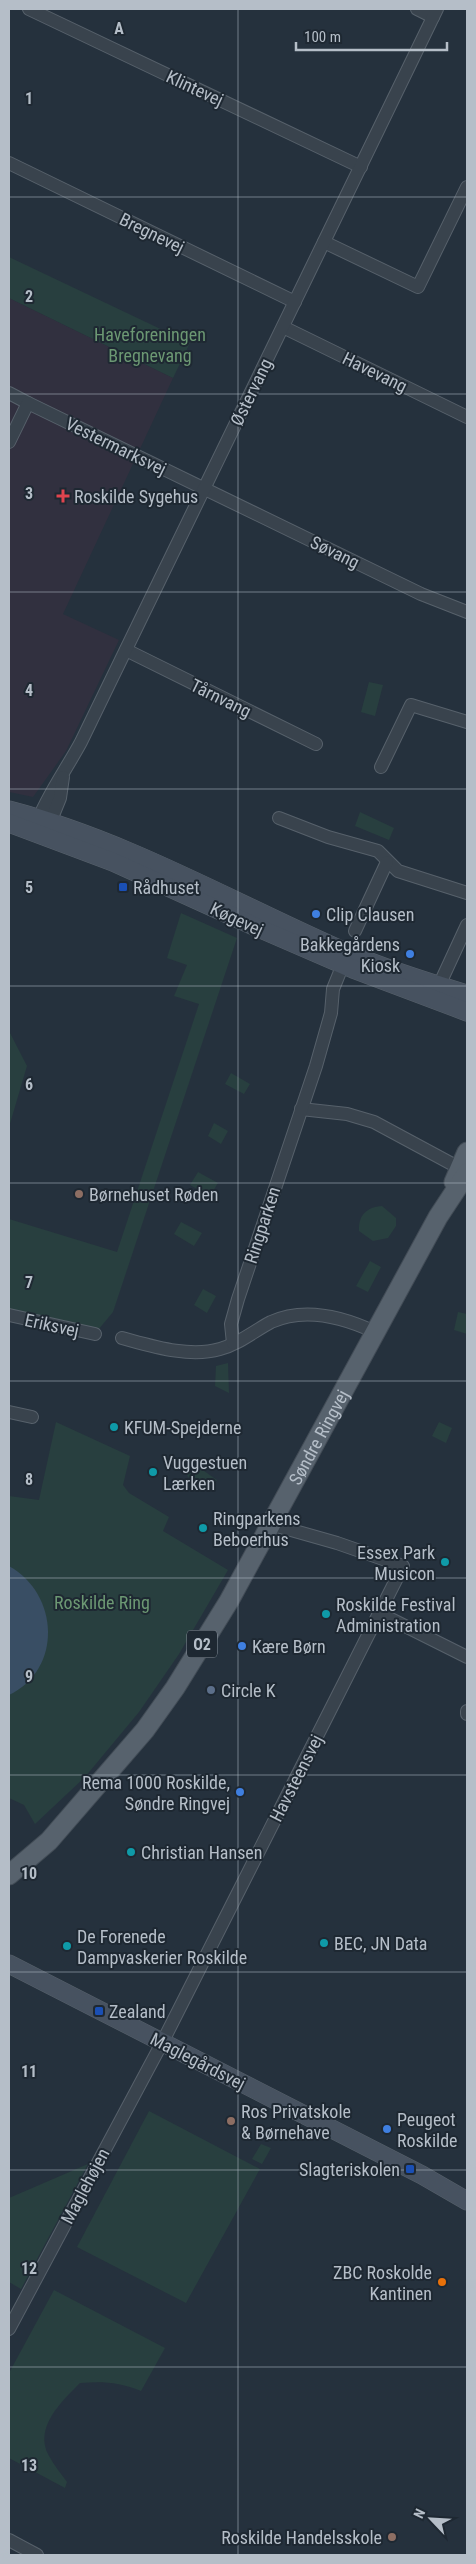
<svg xmlns="http://www.w3.org/2000/svg" width="476" height="2564" viewBox="0 0 476 2564" font-family="'Roboto Condensed',sans-serif">
<style>
.medical{fill:#31303f}
.green{fill:#283f3f}
.water{fill:#394e64}
.lines{fill:none;stroke-linecap:round;stroke-linejoin:round}
.street-casing{stroke:#57616b;stroke-width:14}
.secondary-casing{stroke:#57616b;stroke-width:19}
.primary-casing{stroke:#424c56;stroke-width:21}
.street{stroke:#39434d;stroke-width:12}
.secondary{stroke:#475260;stroke-width:18}
.primary{stroke:#57626d;stroke-width:19}
.grid{fill:none;stroke:#b5bec8;stroke-width:1;stroke-opacity:0.55}
.health-dot{fill:#e0444e;stroke:#1e2832;stroke-width:2}
.transit-dot{fill:#1a4fb4;stroke:#1e2832;stroke-width:2}
.shop-dot{fill:#3f7fe0;stroke:#1e2832;stroke-width:2}
.education-dot{fill:#8d6e63;stroke:#1e2832;stroke-width:2}
.culture-dot{fill:#0f9aa8;stroke:#1e2832;stroke-width:2}
.service-dot{fill:#5c6f8a;stroke:#1e2832;stroke-width:2}
.food-dot{fill:#e8710a;stroke:#1e2832;stroke-width:2}
.labels{text-anchor:middle;dominant-baseline:central;stroke-width:4;stroke-linejoin:round;paint-order:stroke}
.shield{fill:#1e2832;stroke:#88919b;stroke-width:1}
.shield-label{font-size:16px;font-weight:bold;fill:#b5bec8}
.street-label{font-size:18px;fill:#b5bec8;stroke:#1e2832}
.park-label{font-size:18px;fill:#6c9873;stroke:#1e2832}
.poi-label{font-size:18px;fill:#b5bec8;stroke:#1e2832;text-anchor:start}
.grid-label{font-size:16px;text-anchor:middle;font-weight:bold;fill:#b5bec8;stroke:#1e2832;stroke-width:4;stroke-linejoin:round;paint-order:stroke}
</style>
<rect width="100%" height="100%" fill="#25313d"/>
<!-- medical -->
<path class="medical" d="M9,298l164,80 -110,236 56,26 -53,111 -33,46 -24,-5z"/>
<!-- green -->
<g class="green">
<path d="M9,257l181,86 -17,35 -164,-80z"/>
<path d="M369,682l14,3 -8,31 -14,-4z"/>
<path d="M360,812l34,16 -5,12 -34,-14z"/>
<path d="M181,913l56,25 -124,374 -15,18 -89,-21v-90l108,33 82,-248 -25,-8 13,-31 -20,-7z"/>
<path d="M9,1031l18,35 -18,61z"/>
<path d="M231,1073l19,11 -6,10 -19,-10z"/>
<path d="M214,1123l14,8 -7,13 -13,-8z"/>
<path d="M198,1172l20,11 -8,13 -20,-11z"/>
<path d="M382,1206l14,12v8l-8,12 -15,3 -14,-10c-1,-16 8,-24 23,-25z"/>
<path d="M181,1222l21,11 -8,13 -20,-12z"/>
<path d="M370,1261l11,6 -13,25 -12,-6z"/>
<path d="M203,1289l13,7 -9,17 -13,-8z"/>
<path d="M458,1312l9,2v20l-13,-4z"/>
<path d="M228,1363l1,30 -14,-7 1,-20z"/>
<path d="M56,1422l74,34 -7,29 6,8 40,24 -6,14 65,39 -49,84 -40,58 -54,65 -50,47 -11,-19 -15,-7v-302l30,4z"/>
<path d="M439,1422l13,6 -6,15 -14,-7z"/>
<path d="M194,1464l23,16 -8,11 -22,-15z"/>
<path d="M149,2111l111,58 -74,134 -109,-56z"/>
<path d="M261,2144l10,4 -9,16 -10,-5z"/>
<path d="M88,2164l-67,125 -12,-7v-84z"/>
<path d="M54,2290l111,58 -24,43c-21,-9 -39,-10 -61,-8 -18,18 -47,45 -31,73 5,9 12,18 18,26l-2,6 -56,-30v-85z"/>
</g>
<!-- water -->
<path class="water" d="M9,1566c50,28 54,103 0,129z"/>
<g class="lines">
<!-- street casing -->
<g class="street-casing">
<g id="street">
<path d="M29,9l332,158"/>
<path d="M417,9l16,8"/>
<path d="M9,163l286,139"/>
<path d="M324,242l94,45 49,-100"/>
<path d="M283,327l184,90"/>
<path d="M9,393l19,10"/>
<path d="M9,442l19,-39 393,191 46,18"/>
<path d="M126,650l190,94"/>
<path d="M381,767l30,-62 56,17"/>
<path d="M279,818l49,19 50,14 20,20 69,22"/>
<path d="M36,825c11,-30 30,-55 45,-83l356,-733"/>
<path d="M47,830l13,-32 3,-21"/>
<path d="M355,931l32,-69"/>
<path d="M436,992l31,-67"/>
<path d="M301,1109l46,5 27,8 91,49"/>
<path d="M9,1315l86,19"/>
<path d="M122,1338c30,8 67,20 98,11 19,-5 34,-18 51,-27 33,-15 72,-5 104,10"/>
<path d="M233,1343l-2,-19 7,-25 78,-233 15,-53 2,-24 13,-32"/>
<path d="M9,1412l23,5"/>
<path d="M379,1613l88,44"/>
<path d="M467,1711v3"/>
<path d="M9,2329l153,-286 241,-477 -66,-23 -67,-19"/>
<path d="M9,2540l28,15"/>
</g>
</g>
<!-- secondary casing -->
<g class="secondary-casing">
<g id="secondary">
<path d="M9,810c119,31 225,93 337,142 39,17 81,30 121,42"/>
<path d="M9,823l104,39 143,65 97,42 114,43"/>
<path d="M9,1964l413,211 45,26"/>
</g>
</g>
<!-- primary casing -->
<g class="primary-casing">
<g id="primary">
<path d="M454,1182l13,-30"/>
<path id="s1" d="M9,1875l40,-34 96,-111 30,-42 54,-87 209,-384 29,-44"/>
</g>
</g>
<!-- street -->
<use href="#street" class="street"/>
<!-- secondary -->
<use href="#secondary" class="secondary"/>
<!-- primary -->
<use href="#primary" class="primary"/>
</g>
<!-- grid -->
<path class="grid" d="M238,9v2546M9,197h458M9,394h458M9,592h458M9,789h458M9,986h458M9,1183h458M9,1381h458M9,1578h458M9,1775h458M9,1972h458M9,2170h458M9,2367h458"/>
<!-- markers -->
<path class="health-dot" d="M60.5 488.5h5v5h5v5h-5v5h-5v-5h-5v-5h5z"/>
<g class="transit-dot">
<rect x="118" y="882" width="10" height="10" rx="2.5"/>
<rect x="94" y="2006" width="10" height="10" rx="2.5"/>
<rect x="405" y="2164" width="10" height="10" rx="2.5"/>
</g>
<g class="shop-dot">
<circle cx="316" cy="914" r="5"/>
<circle cx="410" cy="954" r="5"/>
<circle cx="242" cy="1646" r="5"/>
<circle cx="240" cy="1792" r="5"/>
<circle cx="387" cy="2129" r="5"/>
</g>
<g class="education-dot">
<circle cx="79" cy="1194" r="5"/>
<circle cx="231" cy="2121" r="5"/>
<circle cx="392" cy="2537" r="5"/>
</g>
<g class="culture-dot">
<circle cx="114" cy="1427" r="5"/>
<circle cx="153" cy="1472" r="5"/>
<circle cx="203" cy="1528" r="5"/>
<circle cx="445" cy="1562" r="5"/>
<circle cx="326" cy="1614" r="5"/>
<circle cx="131" cy="1852" r="5"/>
<circle cx="324" cy="1943" r="5"/>
<circle cx="67" cy="1946" r="5"/>
</g>
<circle class="service-dot" cx="211" cy="1690" r="5"/>
<circle class="food-dot" cx="442" cy="2282" r="5"/>
<g class="labels">
<!-- shield labels -->
<rect class="shield" x="187" y="1630.5" width="30" height="27" rx="4"/>
<g class="shield-label">
<text x="202" y="1644">O2</text>
</g>
<!-- street labels -->
<g class="street-label">
<text transform="translate(195 88) rotate(25)">Klintevej</text>
<text transform="translate(152 233) rotate(26)">Bregnevej</text>
<text transform="translate(375 372) rotate(26)">Havevang</text>
<text transform="translate(251 392) rotate(-64)">Østervang</text>
<text transform="translate(116 446) rotate(26)">Vestermarksvej</text>
<text transform="translate(335 552) rotate(26)">Søvang</text>
<text transform="translate(221 698) rotate(26)">Tårnvang</text>
<text transform="translate(237 919) rotate(25)">Køgevej</text>
<text transform="translate(262 1225) rotate(-72)">Ringparken</text>
<text transform="translate(52 1325) rotate(12)">Eriksvej</text>
<text stroke="none"><textPath href="#s1" startOffset="540">Søndre Ringvej</textPath></text>
<text transform="translate(296 1778) rotate(-63)">Havsteensvej</text>
<text transform="translate(198 2061) rotate(27)">Maglegårdsvej</text>
<text transform="translate(85 2186) rotate(-62)">Maglehøjen</text>
</g>
<!-- park labels -->
<g class="park-label">
<text x="150" y="334">Haveforeningen<tspan x="150" dy="21">Bregnevang</tspan></text>
<text x="102" y="1602">Roskilde Ring</text>
</g>
<!-- poi labels -->
<g class="poi-label">
<text x="74" y="496">Roskilde Sygehus</text>
<text x="133" y="887">Rådhuset</text>
<text x="326" y="914">Clip Clausen</text>
<text x="400" y="944" text-anchor="end">Bakkegårdens<tspan x="400" dy="21">Kiosk</tspan></text>
<text x="89" y="1194">Børnehuset Røden</text>
<text x="124" y="1427">KFUM-Spejderne</text>
<text x="163" y="1462">Vuggestuen<tspan x="163" dy="21">Lærken</tspan></text>
<text x="213" y="1518">Ringparkens<tspan x="213" dy="21">Beboerhus</tspan></text>
<text x="435" y="1552" text-anchor="end">Essex Park<tspan x="435" dy="21">Musicon</tspan></text>
<text x="336" y="1604">Roskilde Festival<tspan x="336" dy="21">Administration</tspan></text>
<text x="252" y="1646">Kære Børn</text>
<text x="221" y="1690">Circle K</text>
<text x="230" y="1782" text-anchor="end">Rema 1000 Roskilde,<tspan x="230" dy="21">Søndre Ringvej</tspan></text>
<text x="141" y="1852">Christian Hansen</text>
<text x="77" y="1936">De Forenede<tspan x="77" dy="21">Dampvaskerier Roskilde</tspan></text>
<text x="334" y="1943">BEC, JN Data</text>
<text x="109" y="2011">Zealand</text>
<text x="241" y="2111">Ros Privatskole<tspan x="241" dy="21">&amp; Børnehave</tspan></text>
<text x="397" y="2119">Peugeot<tspan x="397" dy="21">Roskilde</tspan></text>
<text x="400" y="2169" text-anchor="end">Slagteriskolen</text>
<text x="432" y="2272" text-anchor="end">ZBC Roskolde<tspan x="432" dy="21">Kantinen</tspan></text>
<text x="382" y="2537" text-anchor="end">Roskilde Handelsskole</text>
</g>
</g>
<g class="grid-label">
<text x="119" y="34">A</text>
<text x="29" y="104">1</text>
<text x="29" y="302">2</text>
<text x="29" y="499">3</text>
<text x="29" y="696">4</text>
<text x="29" y="893">5</text>
<text x="29" y="1090">6</text>
<text x="29" y="1288">7</text>
<text x="29" y="1485">8</text>
<text x="29" y="1682">9</text>
<text x="29" y="1879">10</text>
<text x="29" y="2077">11</text>
<text x="29" y="2274">12</text>
<text x="29" y="2471">13</text>
</g>
<!-- border -->
<rect width="476" height="2564" fill="none" stroke="#b5bec8" stroke-width="20"/>
<!-- north arrow -->
<g transform="translate(431 2519) rotate(295)" stroke="#1e2832" stroke-width="4" paint-order="stroke">
<path d="M0-4L9 19L0 12L-9 19Z" fill="#b5bec8"/>
<text y="-8" font-size="14" font-weight="bold" text-anchor="middle" fill="#b5bec8">N</text>
</g>
<!-- scale -->
<path d="M296 42v8h151v-8" fill="none" stroke="#b5bec8" stroke-width="2.5"/>
<text x="304" y="42" font-size="15" fill="#b5bec8" stroke="#1e2832" stroke-width="4" paint-order="stroke">100 m</text>
</svg>
